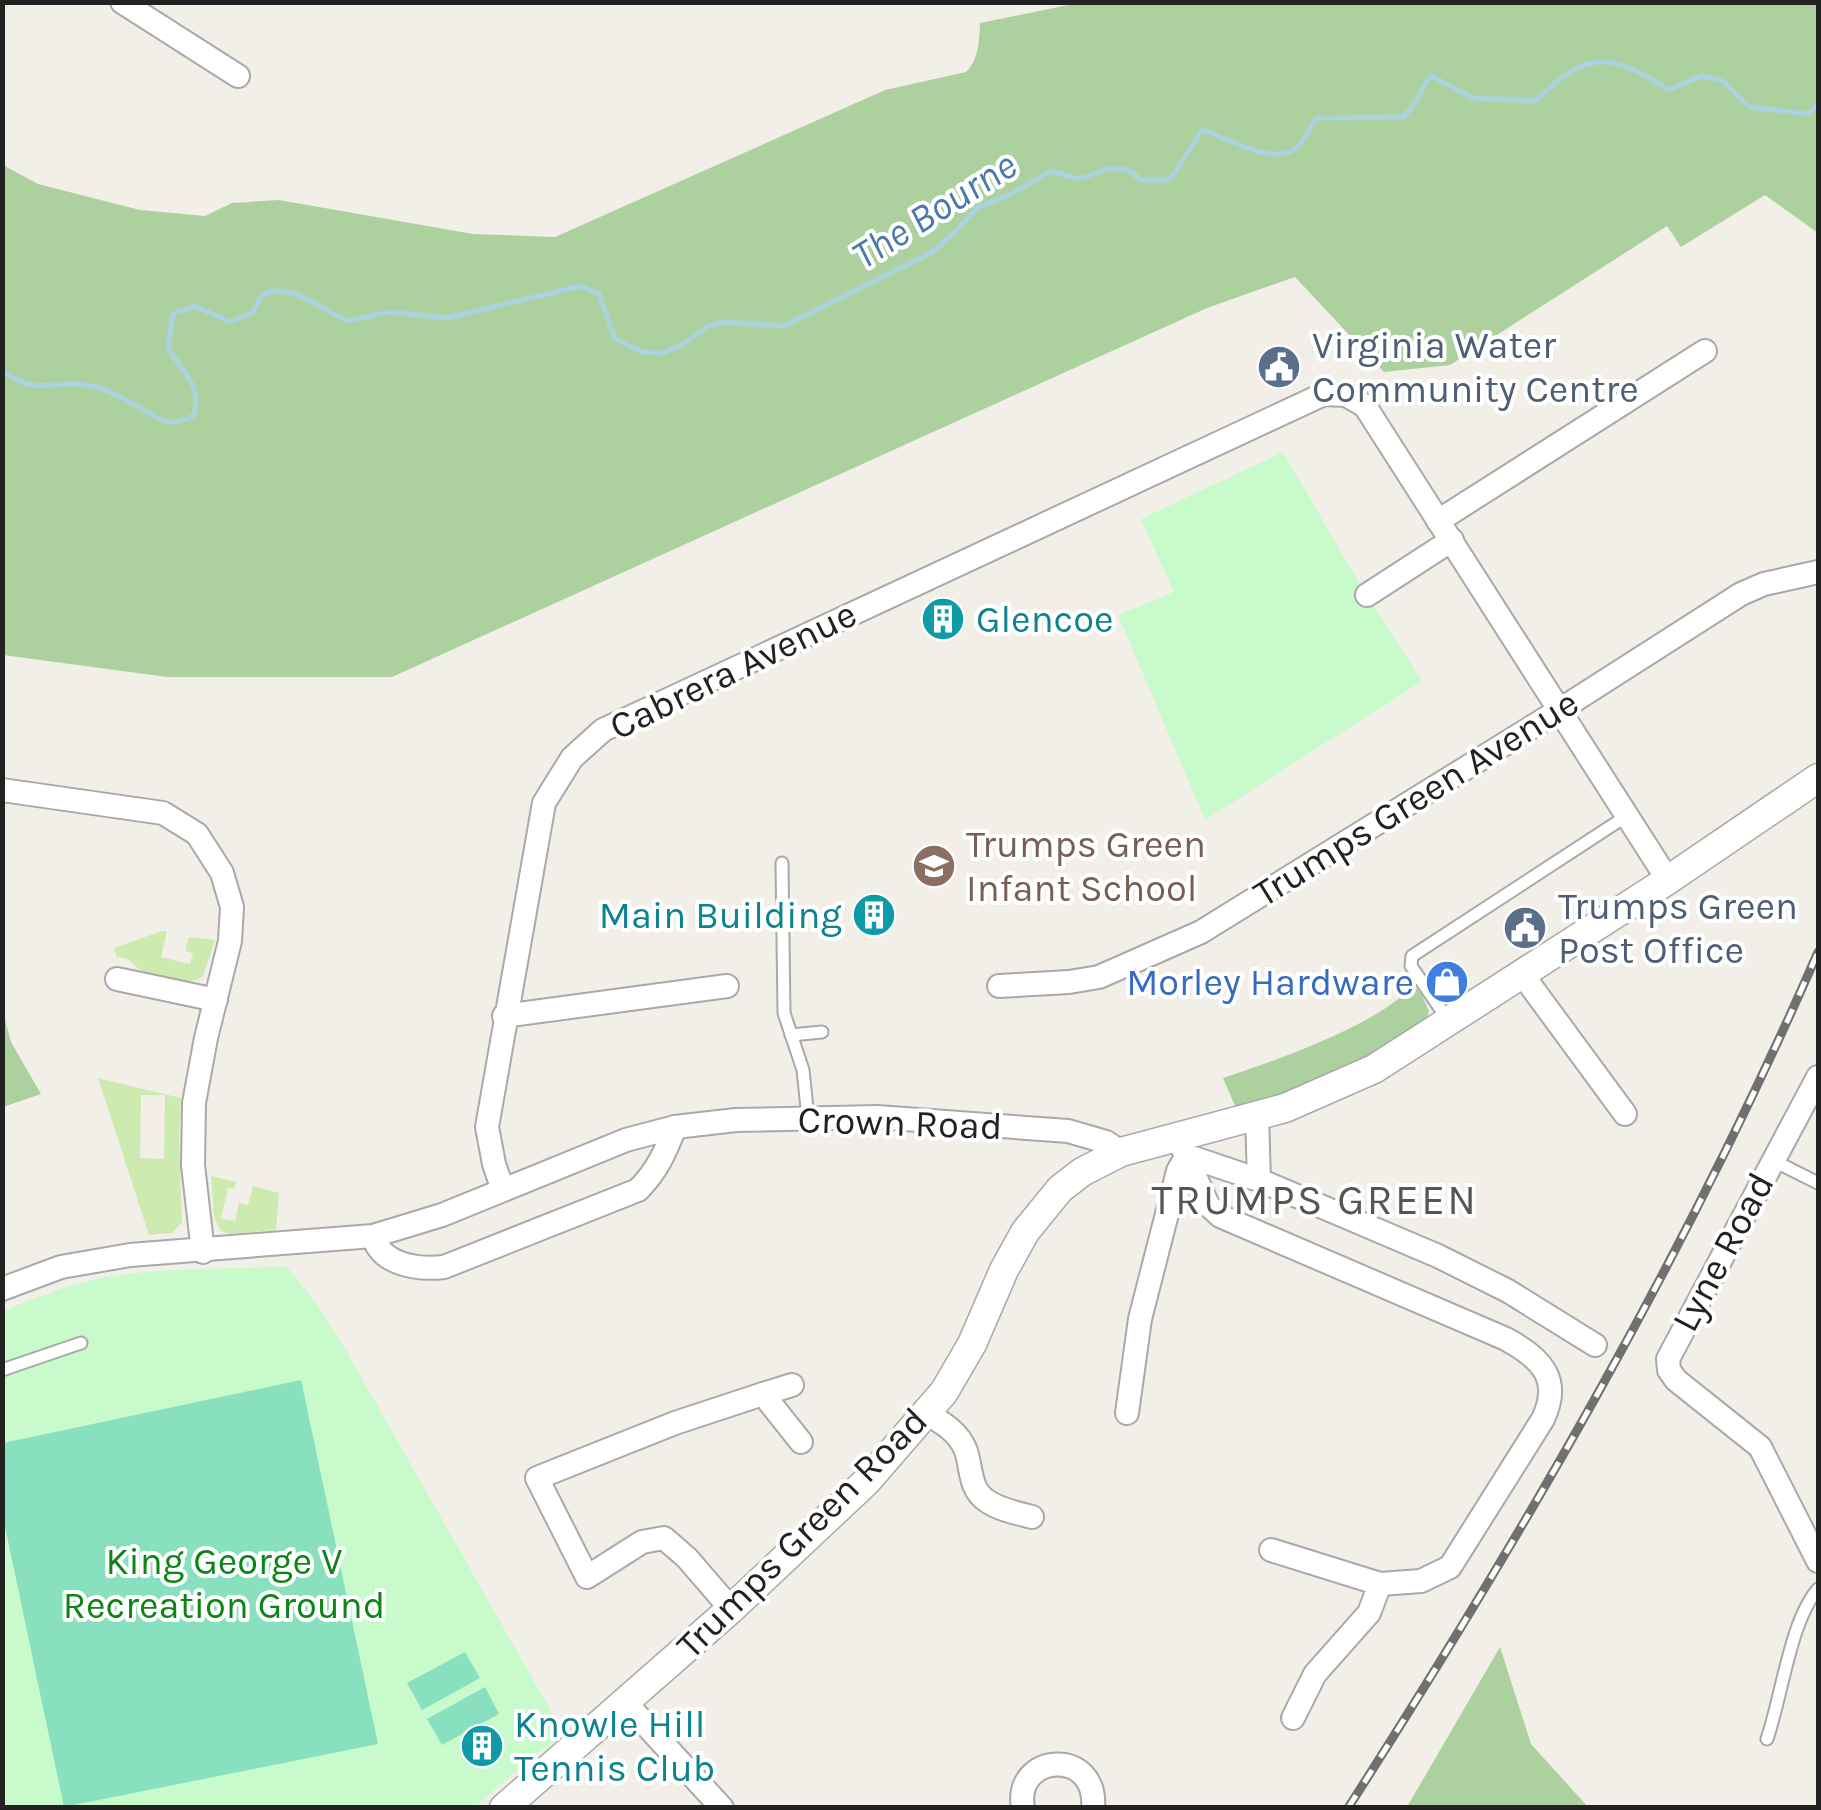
<svg xmlns="http://www.w3.org/2000/svg" width="1821" height="1810" viewBox="0 0 1821 1810" font-family="Karla,sans-serif">
<style>
.grass{fill:#cdebb0;fill-rule:evenodd}
.forest{fill:#add19e}
.park{fill:#c8facc}
.pitch{fill:#88e0be}
.lines{fill:none;stroke-linecap:round;stroke-linejoin:round}
.stream{stroke:#aad3df;stroke-width:5}
.service-casing{stroke:#a9a9a9;stroke-width:15}
.minor-casing{stroke:#a9a9a9;stroke-width:26}
.tertiary-casing{stroke:#a9a9a9;stroke-width:31}
.service{stroke:#fff;stroke-width:11}
.minor{stroke:#fff;stroke-width:22}
.tertiary{stroke:#fff;stroke-width:28}
.rail-casing{stroke:#707070;stroke-width:9}
.rail{stroke:#fff;stroke-width:5;stroke-dasharray:15;stroke-linecap:butt}
.labels{text-anchor:middle;dominant-baseline:central;stroke-width:8;stroke-linejoin:round;paint-order:stroke}
.service-label{font-size:38px;fill:#4e5e75;stroke:#fff;text-anchor:start}
.culture-label{font-size:38px;fill:#0d838f;stroke:#fff;text-anchor:start}
.street-label{font-size:38px;fill:#222;stroke:#fff}
.education-label{font-size:38px;fill:#785e54;stroke:#fff;text-anchor:start}
.shop-label{font-size:38px;fill:#366cbe;stroke:#fff;text-anchor:end}
.park-label{font-size:38px;fill:#0c8416;stroke:#fff}
.water-label{font-size:40px;font-style:italic;fill:#4a7aab;stroke:#fff}
.quarter-label{font-size:42px;letter-spacing:2.5px;fill:#555;stroke:#fff}
</style>
<rect width="100%" height="100%" fill="#f2efe9"/>
<!-- grass -->
<g class="grass">
<path d="M162,931h5l-6,26 29,7 3,-11 -8,-2 4,-14 26,3 -12,37c-16,9 -41,3 -58,-4 -12,-6 -12,-16 -28,-16l-3,-9z"/>
<path d="M98,1078l83,20 -2,35 3,89 -10,11 -23,2zM141,1095h24l-1,64 -24,-1z"/>
<path d="M211,1176l25,6 -2,7 -6,-1 -7,31 14,2 4,-18 9,2 5,-19 26,7 -3,37 -47,4 -8,-3 -7,-14z"/>
</g>
<!-- forest -->
<g class="forest">
<path d="M1078,3h740v230l-53,-38 -84,52 -14,-21 -217,139 -66,7 -89,-95 -88,31 -815,369h-225l-164,-22v-490l35,19 102,26 65,6 27,-13 47,-3 194,34 82,3 330,-147 81,-18c13,-13 13,-31 14,-49z"/>
<path d="M1413,985l8,8 8,18 -5,19 -119,61 -70,15 -12,-28c49,-16 158,-54 190,-93z"/>
<path d="M2,1009l9,33 30,52 -38,13z"/>
<path d="M1500,1647l31,97 57,63h-181z"/>
</g>
<!-- park -->
<g class="park">
<path d="M1283,452l75,129 64,100 -217,139 -87,-205 56,-23 -33,-73z"/>
<path d="M286,1266l31,38 31,50 216,380 -33,24 -56,49h-472l-1,-495c39,-17 78,-32 119,-37 54,-8 111,-5 165,-9z"/>
</g>
<!-- pitch -->
<g class="pitch">
<path d="M301,1380l77,364 -314,63 -61,-290v-74z"/>
<path d="M465,1652l15,26 -58,32 -15,-27z"/>
<path d="M485,1687l14,27 -57,31 -15,-26z"/>
</g>
<g class="lines">
<!-- stream -->
<path class="stream" d="M2,370c34,29 55,7 90,16 25,6 49,24 72,35 11,2 21,0 30,-6 8,-30 -12,-44 -26,-67l5,-34 22,-8 35,16 23,-10 9,-17c29,-15 62,17 86,26l41,-9 58,6 134,-32 18,8 16,45 27,13 20,1 20,-8 25,-18 15,-5 62,4 147,-73 25,-22 21,-23 34,-14 40,-23 28,8 32,-11 17,2 13,10h26l7,-6 28,-44c24,7 64,32 87,22 13,-5 19,-21 26,-32l6,-2 82,-1c17,-15 17,-31 29,-41l40,22 63,3c54,-51 72,-50 134,-11l32,-14 22,5 26,26 60,7 9,-10"/>
<!-- service casing -->
<g class="service-casing">
<g id="service">
<path d="M782,863l2,150 19,57 5,48"/>
<path d="M1448,1020l-37,-54 1,-10 213,-139"/>
<path d="M791,1035l31,-3"/>
<path d="M1772,1160l46,23"/>
<path d="M2,1370l79,-27"/>
<path d="M1767,1739c15,-43 23,-118 51,-150"/>
</g>
</g>
<!-- minor casing -->
<g class="minor-casing">
<g id="minor">
<path d="M122,2l116,74"/>
<path d="M1438,521l267,-170"/>
<path d="M1367,595l85,-55"/>
<path d="M2,790l161,23 34,21 25,39 10,34 -2,34 -24,97 -12,65 -1,62 10,87"/>
<path d="M1522,974l103,140"/>
<path d="M117,979l99,21"/>
<path d="M999,986l70,-4 30,-5 102,-45 357,-221 183,-117 23,-10 54,-12"/>
<path d="M504,1016l223,-30"/>
<path d="M1818,1077l-150,282 1,11 7,10 84,67 58,114"/>
<path d="M1257,1116l2,64"/>
<path d="M1177,1136l31,69 12,11 286,123c35,19 56,40 37,80l-93,148 -29,14 -41,3 -109,-34"/>
<path d="M503,1190l-9,-26 -7,-37 57,-324 28,-45 31,-28 721,-336 22,1 19,11 303,474"/>
<path d="M373,1236c8,29 45,34 71,31l194,-77c19,-19 28,-39 37,-63"/>
<path d="M2,1289l59,-22 69,-12 243,-19 69,-21 184,-75 49,-13 61,-7 141,-3 191,14 38,11 15,10"/>
<path d="M763,1394l29,-9"/>
<path d="M925,1413c17,9 34,19 41,38 6,18 3,38 21,50 13,9 30,12 45,16"/>
<path d="M1127,1413l13,-94 38,-148 4,-7 12,-6 65,22 179,76 70,35 87,54"/>
<path d="M731,1609l-44,-51 -23,-20 -22,4 -55,35 -50,-99 138,-55 88,-29 38,48"/>
<path d="M625,1702l97,106"/>
<path d="M1293,1718l22,-44 54,-61 11,-29"/>
<path d="M1023,1808c-10,-55 75,-61 70,0"/>
</g>
</g>
<!-- tertiary casing -->
<g class="tertiary-casing">
<path id="tertiary" d="M504,1808l227,-199 135,-127 78,-90 28,-48 32,-74 21,-38 35,-43 22,-17 39,-20 164,-44 89,-39 294,-189 150,-102"/>
</g>
<!-- service -->
<use href="#service" class="service"/>
<!-- minor -->
<use href="#minor" class="minor"/>
<!-- tertiary -->
<use href="#tertiary" class="tertiary"/>
<!-- rail casing -->
<g class="rail-casing">
<path id="rail" d="M1348,1808c176,-275 340,-557 470,-856"/>
</g>
<!-- rail -->
<use href="#rail" class="rail"/>
</g>
<!-- icons -->
<defs>
<g id="civic-disc" transform="scale(2.25)"><circle r="9.5" fill="#5c6f8a" stroke="#fff"/><path d="M-.6-6.5H3V-4.5H.6V-3L4-1V1h2V6H-6V1h2V-1L-.6-3ZM-1.2 2.5V6h2.4V2.5Z" fill="#fff"/></g>
<g id="building-disc" transform="scale(2.25)"><circle r="9.5" fill="#0f9aa8" stroke="#fff"/><path d="M-4-6H4V6H1V3H-1V6H-4ZM-2.5-4.3h1.7v1.8h-1.7ZM.8-4.3h1.7v1.8H.8ZM-2.5-1h1.7V.8h-1.7ZM.8-1h1.7V.8H.8Z" fill="#fff"/></g>
<g id="school-disc" transform="scale(2.25)"><circle r="9.5" fill="#8d6e63" stroke="#fff"/><path d="M0-5L7-2L0 1L-7-2ZM-4 1L0 2.5L4 1V4Q0 6-4 4Z" fill="#fff"/></g>
<g id="shop-disc" transform="scale(2.25)"><circle r="9.5" fill="#3f7fe0" stroke="#fff"/><path d="M-5-2.5h2.3a2.7 3.5 0 0 1 5.4 0H5L5.5 6h-11ZM-1.5-2.5h3a1.5 2.3 0 0 0-3 0Z" fill="#fff"/></g>
</defs>
<g fill-rule="evenodd">
<use href="#civic-disc" x="1279" y="367"/>
<use href="#building-disc" x="943" y="619"/>
<use href="#school-disc" x="934" y="866"/>
<use href="#building-disc" x="874" y="915"/>
<use href="#civic-disc" x="1525" y="928"/>
<use href="#shop-disc" x="1447" y="982"/>
<use href="#building-disc" x="482" y="1746"/>
</g>
<g class="labels">
<!-- service labels -->
<g class="service-label">
<text x="1312" y="345">Virginia Water<tspan x="1312" dy="44">Community Centre</tspan></text>
<text x="1558" y="906">Trumps Green<tspan x="1558" dy="44">Post Office</tspan></text>
</g>
<!-- culture labels -->
<g class="culture-label">
<text x="976" y="619">Glencoe</text>
<text x="842" y="915" text-anchor="end">Main Building</text>
<text x="514" y="1724">Knowle Hill<tspan x="514" dy="44">Tennis Club</tspan></text>
</g>
<!-- street labels -->
<g class="street-label">
<text transform="translate(733 670) rotate(-26)">Cabrera Avenue</text>
<text transform="translate(1416 798) rotate(-32)">Trumps Green Avenue</text>
<text transform="translate(900 1123) rotate(2)">Crown Road</text>
<text transform="translate(1723 1252) rotate(-62)">Lyne Road</text>
<text transform="translate(802 1533) rotate(-45)">Trumps Green Road</text>
</g>
<!-- education labels -->
<g class="education-label">
<text x="966" y="844">Trumps Green<tspan x="966" dy="44">Infant School</tspan></text>
</g>
<!-- shop labels -->
<g class="shop-label">
<text x="1414" y="982">Morley Hardware</text>
</g>
<!-- park labels -->
<g class="park-label">
<text x="224" y="1561">King George V<tspan x="224" dy="44">Recreation Ground</tspan></text>
</g>
<!-- water labels -->
<g class="water-label">
<text transform="translate(934 210) rotate(-32)">The Bourne</text>
</g>
<!-- quarter labels -->
<g class="quarter-label">
<text x="1315" y="1200">TRUMPS GREEN</text>
</g>
</g>
<!-- border -->
<rect width="1821" height="1810" fill="none" stroke="#222222" stroke-width="10"/>
</svg>
